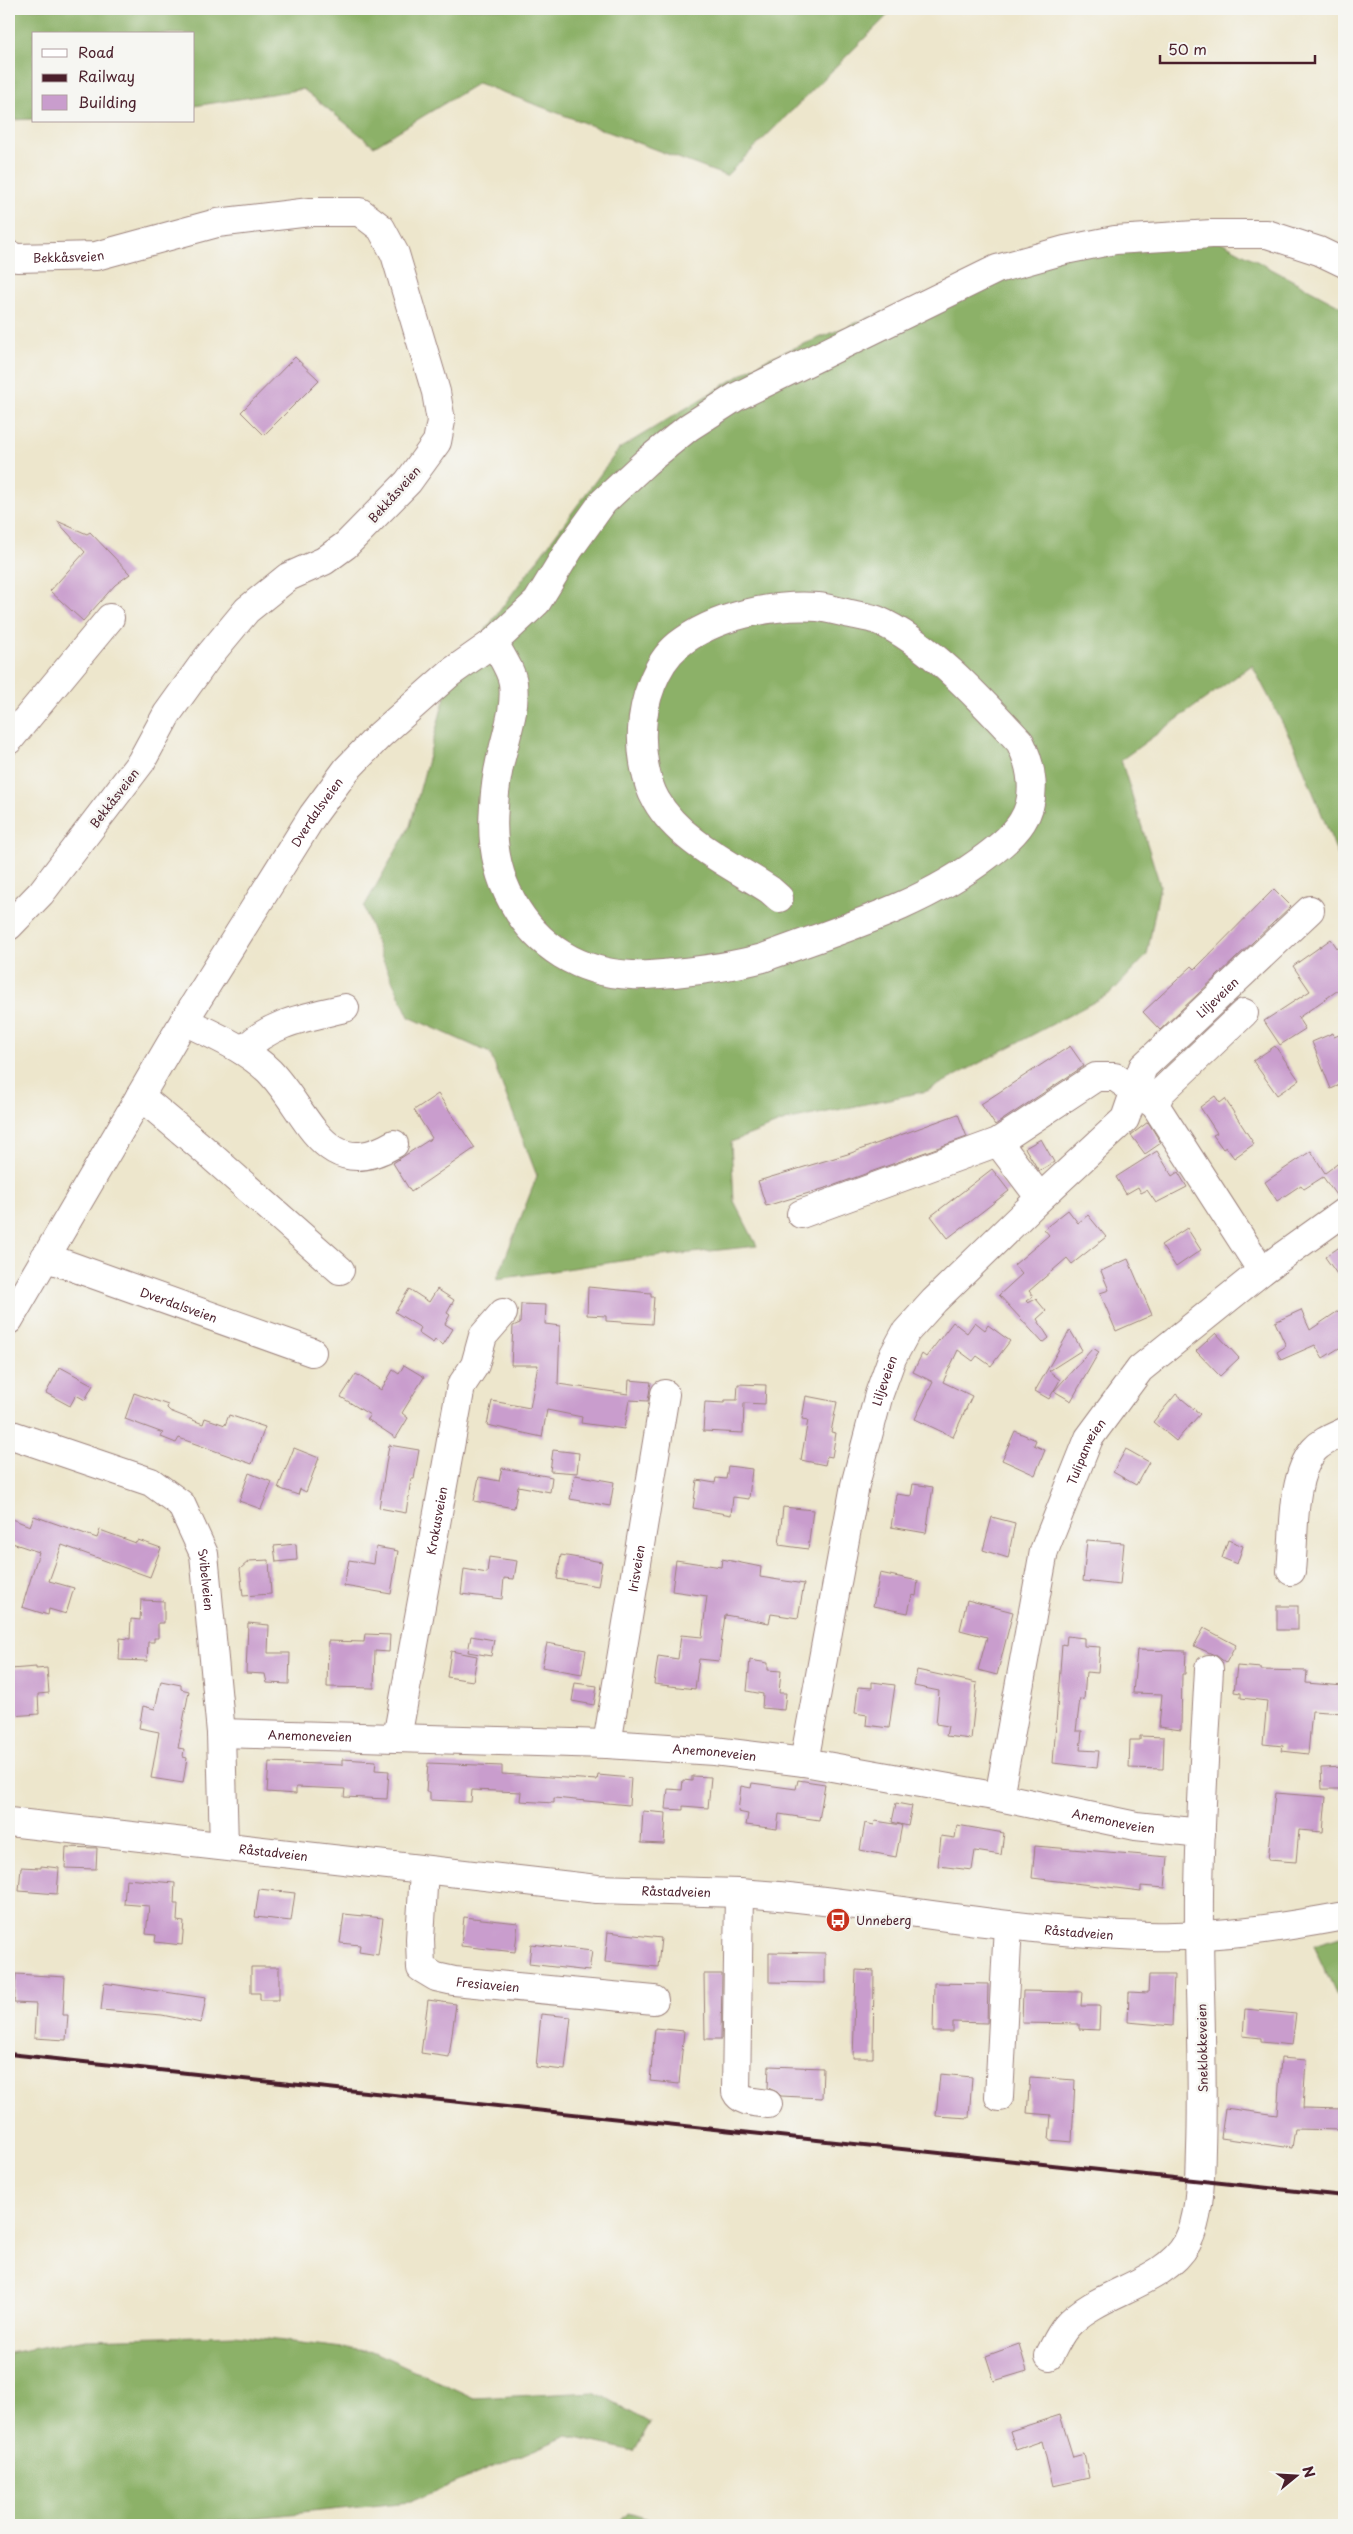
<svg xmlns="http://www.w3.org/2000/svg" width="1353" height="2534" viewBox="0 0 1353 2534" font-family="'Playpen Sans',sans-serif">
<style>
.forest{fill:#8cb167;stroke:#6b6849}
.building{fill:#c99dcd}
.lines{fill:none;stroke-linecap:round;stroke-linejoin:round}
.minor-casing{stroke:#9c827c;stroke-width:30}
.major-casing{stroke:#9c827c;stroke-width:30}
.minor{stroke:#fff;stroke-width:28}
.major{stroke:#fff;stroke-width:28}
.rail{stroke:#4a1f2b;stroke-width:4}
.labels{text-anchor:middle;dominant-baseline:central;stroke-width:5;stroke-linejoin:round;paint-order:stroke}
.street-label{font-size:12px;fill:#4a1f2b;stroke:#f6f6f2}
.poi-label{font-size:12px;fill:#4a1f2b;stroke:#f6f6f2;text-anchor:start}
</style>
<rect width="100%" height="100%" fill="#f6f6f2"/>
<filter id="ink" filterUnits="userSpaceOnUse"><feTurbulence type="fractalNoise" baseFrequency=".02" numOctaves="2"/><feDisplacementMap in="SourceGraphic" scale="10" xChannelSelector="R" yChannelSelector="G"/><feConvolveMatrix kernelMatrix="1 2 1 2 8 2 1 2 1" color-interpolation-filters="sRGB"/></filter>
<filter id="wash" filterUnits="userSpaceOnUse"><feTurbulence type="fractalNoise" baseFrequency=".0096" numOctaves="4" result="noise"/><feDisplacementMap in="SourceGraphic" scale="20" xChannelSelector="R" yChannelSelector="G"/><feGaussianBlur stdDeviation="1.12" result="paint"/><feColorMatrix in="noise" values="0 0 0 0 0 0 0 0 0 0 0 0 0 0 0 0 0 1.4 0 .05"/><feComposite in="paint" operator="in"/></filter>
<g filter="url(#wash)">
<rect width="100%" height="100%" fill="#ede6cc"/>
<!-- forest -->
<g class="forest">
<path d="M9,9h885l-168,167 -248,-93 -104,63 -71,-57 -109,17v-72h-160v85l-25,1z"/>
<path d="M1197,229l147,79v557l-4,-5 -45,-113 -43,-82 -131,95 39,125 -13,70 -36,38 -184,98 -142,30 -54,21 3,59 23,45 -122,13 -138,20 40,-103 -47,-123 -81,-36 -28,-61 -17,-49 46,-81 40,-148 169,-229 148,-90 260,-105z"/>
<path d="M1344,1936v75l-31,-66z"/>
<path d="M235,2335l140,17 99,46 121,-6 55,31 -16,28 -67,-15 -157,66 -208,21 2,2h-195v-172l77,-14z"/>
<path d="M628,2513l41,12h-52z"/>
</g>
<g id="blocks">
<!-- building -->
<g class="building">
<path d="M295,357l24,23 -55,55 -23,-23z"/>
<path d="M57,521l30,13 3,-2 40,42 -15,11 -32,36 -33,-30 35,-39z"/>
<path d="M1274,889l17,17 -131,124 -17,-18 49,-46 3,3z"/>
<path d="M1331,939l13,19v28l-46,32 7,11 -25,16 -16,-24 46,-30 -17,-25z"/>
<path d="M1333,1033l1,4 10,-4v50l-13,6 -19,-47z"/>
<path d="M1070,1046l14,20 -89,59 -14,-21z"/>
<path d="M1275,1046l24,34 -22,15 -24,-34z"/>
<path d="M438,1094l37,54 -64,44 -18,-29 39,-25 -18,-28z"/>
<path d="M1215,1096l5,7 5,-4 29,45 -20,14 -8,-11 -3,2 -10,-14 4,-2 -17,-26z"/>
<path d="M958,1114l9,23 -135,49 -66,20 -8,-25 93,-28z"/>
<path d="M1148,1122l13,21 -16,11 -14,-19z"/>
<path d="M1041,1139l13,23 -15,9 -14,-23z"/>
<path d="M1157,1151l15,25 6,-4 9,15 -31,16 -9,-13 -6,3 -3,-6 -12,7 -10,-17z"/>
<path d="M1311,1151l14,22 19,-14v38l-6,1 -15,-21 -19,12 -3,-4 -24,16 -12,-19z"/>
<path d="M992,1169l17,22 -61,47 -17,-22z"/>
<path d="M1068,1210l10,13 10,-8 18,22 -34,27 -5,-6 -38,33 4,5 -7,5 2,2 8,-4 10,12 -9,8 12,19 -6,5 -44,-48 23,-21 -8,-9 35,-30 -5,-6z"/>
<path d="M1187,1228l14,22 -25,17 -15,-22z"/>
<path d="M1344,1244v40l-19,-27z"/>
<path d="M1128,1259l24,56 -36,16 -16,-38 9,-3 -8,-19z"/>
<path d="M588,1287l63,6v4h3l-2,27 -46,-3v-5l-19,-1z"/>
<path d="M409,1289l20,13 8,-13 17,11 -7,13 3,2 -5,9 8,5 -10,16 -8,-5 -2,3 -15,-10 3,-5 -26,-16z"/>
<path d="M521,1304l25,1 -1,19 15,2 -2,58 70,10 1,-14 22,2 -3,19 -19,-1 -5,29 -43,-6 1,-6 -35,-7 -5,27 -55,-12 5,-24 38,7 8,-43h-27l2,-39 7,-3z"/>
<path d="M1344,1307v38l-21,13 -8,-13 -34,15 -4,-8 9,-6 -11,-24 26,-12 9,20z"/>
<path d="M953,1322l14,11 8,-11 10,8 3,-5 22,16 -19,25 -14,-10 -4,5 -15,-11 -15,32 29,14 -19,41 -38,-18 18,-37 -20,-10 9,-18 4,3z"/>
<path d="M1070,1330l12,20 -33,21 11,9 -11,19 -14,-8z"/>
<path d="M1216,1333l23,25 -19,18 -24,-25z"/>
<path d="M1093,1348l6,4 -28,49 -17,-10z"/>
<path d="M404,1365l20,12 -22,36 6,5 -12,20 -29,-19 3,-4 -29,-18 15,-23 25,16 12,-20 6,4z"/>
<path d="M60,1367l33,18 -8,15 -9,-5 -6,11 -24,-13z"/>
<path d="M738,1384l28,1 -1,19 -21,-1 -1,30 -40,-2 2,-29 19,1 1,-3h12z"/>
<path d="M134,1393l34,12 -1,3 3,3 33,13 2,-6 20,7 4,-10 36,12 -13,37 -73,-26 -3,5 -15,-6 2,-4 -38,-14z"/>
<path d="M1176,1394l24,20 -24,27 -23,-19z"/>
<path d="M806,1396l31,6 -6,30 5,1 -4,24 -5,-1 -2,9 -24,-5 7,-40 -6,-1z"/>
<path d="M1015,1431l21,9 -2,5 11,5 -10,25 -33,-15z"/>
<path d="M389,1445l30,5 -5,29h-3l-5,34 -27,-5z"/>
<path d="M294,1448l25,10 -13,34 -6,-3 -2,6 -20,-7z"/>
<path d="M1126,1449l23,13 -13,23 -23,-13z"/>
<path d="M553,1450l26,3 -2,20 -27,-2z"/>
<path d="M728,1466l24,3 -3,30 -16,-2 -2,18 -38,-7 4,-28 18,3 1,-5 10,1z"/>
<path d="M502,1468l50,9 -2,15 -32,-6 -4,22 -40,-7 5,-24 20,4z"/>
<path d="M249,1473l23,9 -11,27 -22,-8z"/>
<path d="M575,1475l39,7 -4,24 -40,-7z"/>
<path d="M913,1484l20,3 -7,46 -35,-6 5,-33 15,2z"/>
<path d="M783,1507l30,3 -5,39 -29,-4z"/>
<path d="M34,1516l63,22 3,-8 36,13 2,-3 23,8 -11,29 -88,-32 -13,36 25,7 -8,26 -17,-5 -1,6 -26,-8 17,-55 -30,-10v-24l21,8z"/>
<path d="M992,1517l23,6 -7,35 -25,-8z"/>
<path d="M1087,1540l37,3 -4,42 -37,-4z"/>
<path d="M1228,1540l15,6 -6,18 -15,-6z"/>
<path d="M296,1544l1,16 -21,2 -2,-16z"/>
<path d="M376,1547l22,4 -7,43 -47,-8 5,-26 25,4z"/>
<path d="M561,1555l41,7 -4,24 -41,-7z"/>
<path d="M489,1557l28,4 -3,18 -10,-1 -2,21 -41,-5 3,-25 23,4z"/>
<path d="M722,1559l39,8 -1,10 44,7 -6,34 -27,-4 -2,9 -44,-8 -6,46 -20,-2 -4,30 -41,-5 4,-28 20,3 3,-24 21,2 5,-41 -35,-5 4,-31 45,7z"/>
<path d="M269,1560l2,34 -28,2 -3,-27 9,-8z"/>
<path d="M880,1573l38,8 -2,15 -4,-1 -4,18 -35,-7z"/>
<path d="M141,1600l23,1v22h-6v15h-4v4h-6l-1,19 -28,-1 1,-22 10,1 1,-20 9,1z"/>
<path d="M967,1600l46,12 -16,63 -19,-5 9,-33 -27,-7z"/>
<rect x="1277" y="1606" width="21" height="24"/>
<path d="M248,1623l21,2 -1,28h22l-1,31 -22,-1 -2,-9 -19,-1z"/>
<path d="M1204,1628l32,17 -10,18 -9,-7 -23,-10z"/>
<path d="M365,1634l25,1 -1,17 -14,-1 -1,37 -47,-1 1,-46 36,1z"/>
<path d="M471,1636l23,4 -3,16 -23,-4z"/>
<path d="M1067,1636l17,2v8l16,1 -2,26 -12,-1 -2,28 -4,-1 -4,32h6l-2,19 19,1 -2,17 -44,-5 9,-119 4,1z"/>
<path d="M547,1643l39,7 -4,24 -40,-7z"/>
<path d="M1137,1650l49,1 -1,23h-3l-1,56 -22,-3 3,-33 -29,-1z"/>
<path d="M451,1651l26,5 -4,25 -26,-4z"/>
<path d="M750,1660l18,3v7l13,1 -2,22h7l-2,17 -22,-2 1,-14 -16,-3z"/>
<path d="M1237,1666l24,2v2l46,1 -1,12 38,3v27l-32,-2 -4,43 -26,-3 1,-5 -20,-2 4,-43 -26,-3v-5l-7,-1z"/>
<path d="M36,1667v2l11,-1 2,25 -11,1 1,20 -28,2 -2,-24 3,-1 -1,-22z"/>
<path d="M917,1670l60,13 -6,56 -25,-3 2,-10 -12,-2 3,-33 -25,-5z"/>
<path d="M161,1681l20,4v4l8,2 -11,57 6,1 -1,8 4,1 -4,25 -32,-5 8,-46 -20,-4 4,-22 12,3z"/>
<path d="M872,1682l23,3 -6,43 -23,-3 1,-10 -12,-2 3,-26 14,1z"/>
<path d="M575,1683l22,3 -3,19 -22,-4z"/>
<path d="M1140,1736l24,1 -1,32 -34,-1 1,-28h10z"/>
<path d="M342,1759l34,2 -1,9 14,1 -2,28 -43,-2 1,-8 -49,-2v7l-29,-2 2,-30 73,3z"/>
<path d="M428,1763l74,3v8l95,6 1,-5 33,3 -2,27 -75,-7v5l-34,-2 1,-9 -49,-2 -1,12 -41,-2v-8h-4z"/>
<path d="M1344,1767v22h-22l-1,-21z"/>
<path d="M692,1776l19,1 -3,31 -25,-2v4l-17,-1 2,-20 14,1 1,-10 9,1z"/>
<path d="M798,1780l27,4 -6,36 -40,-6 -2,15 -31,-4 2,-11 -10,-2 3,-26 10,2 1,-5 44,6z"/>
<path d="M1275,1793l51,4 -3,35 -24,-2 -3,32 -28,-2z"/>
<path d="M896,1803l16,3 -4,20 -16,-4z"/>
<path d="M643,1811l23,2 -2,31 -23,-1z"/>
<path d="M875,1821l27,4 -6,32 -36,-7 5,-27 9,2z"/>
<path d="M957,1825l47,8 -3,22 -26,-4 -3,19 -34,-4 3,-30 14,2z"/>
<path d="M1035,1846l133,11 -3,31 -24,-2v5l-109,-13z"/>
<path d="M66,1847l31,1 -1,21 -31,-1z"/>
<path d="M41,1866l18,2 -2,26 -38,-3 2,-24 20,1z"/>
<path d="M126,1879l49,4 -1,21h4l-1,17 7,1 -2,23 -27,-3 1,-7 -10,-1 3,-28 -25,-2z"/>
<path d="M259,1889l36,4 -4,28 -36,-4z"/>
<path d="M344,1914l39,4 -5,37 -19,-3 1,-7 -20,-2z"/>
<path d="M464,1917l54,6 -3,29 -54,-6z"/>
<path d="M608,1932l53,6 -3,29 -53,-5z"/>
<path d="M531,1944l61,7 -3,20 -60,-7z"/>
<path d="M769,1952l56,1v30l-56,-1z"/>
<path d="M251,1967h28v33h-19v-7h-9z"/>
<path d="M856,1970l18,1 -1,87h-20z"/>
<path d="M16,1974l49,3 -2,38h5l-2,25 -32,-2 2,-34 -22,-1z"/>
<path d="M704,1974h18l-1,65h-16z"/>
<path d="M1149,1975h25l-2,51 -44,-4 1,-30 19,1z"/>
<path d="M104,1983l102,15 -5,25 -39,-8 -61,-5z"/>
<path d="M934,1983l54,1 -1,39 -34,-1v10h-20z"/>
<path d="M1023,1991l59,1 -1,14h19l-1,24 -20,-1v-5l-57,-1z"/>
<path d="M428,2000l28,4 -7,53 -28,-4z"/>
<path d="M1245,2009l51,5 -4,31 -31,-3v-4l-18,-2z"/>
<path d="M541,2014l30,3 -6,53 -29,-3z"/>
<path d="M655,2028l29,3 -5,53 -29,-3z"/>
<path d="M1281,2058l25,2 -3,48 41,1v21l-49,-1 -3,19 -71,-10 4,-30 52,7z"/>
<path d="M769,2066l54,2 -1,30 -41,-2 -4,-4 -9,-4z"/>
<path d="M940,2074l32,3 -3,41 -33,-2z"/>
<path d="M1030,2077l45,3 -3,62 -23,-2 2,-25 -24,-2z"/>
<path d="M1019,2344l8,27 -33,10 -8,-25z"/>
<path d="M1060,2415l13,42 11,-3 5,24 -36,8 -11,-45 -26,9 -6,-19z"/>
</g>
</g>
</g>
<g filter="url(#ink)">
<use href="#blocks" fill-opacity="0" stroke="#9c827c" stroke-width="1"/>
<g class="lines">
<!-- minor casing -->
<g class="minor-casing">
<g id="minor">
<path id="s1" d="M9,255l8,3 79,-2 121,-33 93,-11h50l21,16 14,26 41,138 5,29 -4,21 -29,40 -62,63 -22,16 -36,16 -41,33 -39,47 -41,57 -26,48 -100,131 -32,33"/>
<path d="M494,642c6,13 17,27 19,41 3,23 -5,46 -10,67 -5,18 -8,38 -9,56 -3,34 2,66 18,95 25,46 68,72 120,74 14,1 28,-1 42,-2 30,-3 59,-7 89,-15 77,-29 158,-51 224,-102 12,-9 27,-21 35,-34 16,-24 10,-56 -2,-80 -38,-41 -92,-100 -143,-122 -8,-3 -18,-4 -26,-6 -11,-2 -22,-6 -33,-7 -46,-3 -104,9 -140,38 -23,19 -35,57 -36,85 -1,21 3,51 14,70 23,41 76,65 114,90l9,8"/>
<path d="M9,740l101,-122"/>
<path d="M184,1021c29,14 61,27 85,50 40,41 55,114 125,73"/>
<path d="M243,1051c27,-29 65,-34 102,-43"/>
<path d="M140,1096l61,51 139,123"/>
<path d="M1155,1105l6,-13 83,-79"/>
<path d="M998,1142l42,56"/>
<path d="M801,1214l197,-72 98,-65h19l40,28 107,166"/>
<path id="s2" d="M45,1257l267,95"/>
<path id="s3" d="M9,1320l175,-299 129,-206 34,-46 33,-34 70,-62 44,-31 43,-40 33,-54 33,-46 43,-40 43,-35 47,-30 261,-128 68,-19 50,-10 97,-6h55l52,17 25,12"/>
<path id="s4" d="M9,1434l142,48 30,22 23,50 17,179 3,113"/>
<path d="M1291,1571c4,-35 -1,-93 23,-121 8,-9 20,-13 30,-18"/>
<path id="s5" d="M221,1733l386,11 107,7 90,11 195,35 137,29 65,7"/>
<path id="s6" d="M397,1738l64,-352 14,-21 8,-29 20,-23"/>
<path id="s7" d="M607,1744l58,-350"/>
<path id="s8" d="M804,1762l51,-277 24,-91 13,-36 14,-26 28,-31 106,-103 85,-79 18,-52 167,-157"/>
<path id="s9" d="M999,1797l45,-246 45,-113 51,-69 122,-98 82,-59"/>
<path id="s10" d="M424,1870l-4,69 1,29 15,9 18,4 200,19"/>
<path d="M739,1893l-3,199c5,11 22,10 32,12"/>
<path d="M999,2097l9,-172"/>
<path d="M1049,2356c5,-9 10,-21 17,-29 31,-36 98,-42 121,-84 14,-27 13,-64 14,-94 3,-85 -3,-170 -2,-255 1,-75 6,-150 10,-225"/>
</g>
</g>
<!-- major casing -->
<g class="major-casing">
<g id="major">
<path id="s11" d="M9,1822l588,67 142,4 40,3c123,12 246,37 369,40 67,2 131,-8 196,-20"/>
</g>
</g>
<!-- minor -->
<use href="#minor" class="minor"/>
<!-- major -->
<use href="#major" class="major"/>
<!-- rail -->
<path class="rail" d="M9,2054l1335,142"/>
</g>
</g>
<!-- icons -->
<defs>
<g id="bus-disc" transform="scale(1.25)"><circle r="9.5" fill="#c8321e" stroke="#f6f6f2"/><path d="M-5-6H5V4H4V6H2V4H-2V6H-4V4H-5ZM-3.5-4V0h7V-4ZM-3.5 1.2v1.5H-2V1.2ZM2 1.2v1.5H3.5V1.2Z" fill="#fff"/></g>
</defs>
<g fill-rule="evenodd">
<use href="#bus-disc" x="838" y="1920"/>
</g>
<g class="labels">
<!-- street labels -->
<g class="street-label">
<text stroke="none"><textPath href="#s1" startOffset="60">Bekkåsveien</textPath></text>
<text transform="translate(394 494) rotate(-48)">Bekkåsveien</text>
<text transform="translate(114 798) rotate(-52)">Bekkåsveien</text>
<text stroke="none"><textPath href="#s3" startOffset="594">Dverdalsveien</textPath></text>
<text stroke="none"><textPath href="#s8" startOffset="906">Liljeveien</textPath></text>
<text stroke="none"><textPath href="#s2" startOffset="142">Dverdalsveien</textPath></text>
<text stroke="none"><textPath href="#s8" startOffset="390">Liljeveien</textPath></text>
<text stroke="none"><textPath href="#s9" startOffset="358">Tulipanveien</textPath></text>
<text stroke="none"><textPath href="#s6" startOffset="221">Krokusveien</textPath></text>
<text stroke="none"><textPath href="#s7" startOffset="178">Irisveien</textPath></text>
<text stroke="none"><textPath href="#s4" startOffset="268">Svibelveien</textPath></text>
<text stroke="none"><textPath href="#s5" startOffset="89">Anemoneveien</textPath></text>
<text stroke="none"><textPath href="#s5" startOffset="494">Anemoneveien</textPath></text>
<text stroke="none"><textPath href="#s5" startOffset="899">Anemoneveien</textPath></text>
<text stroke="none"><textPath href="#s11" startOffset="266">Råstadveien</textPath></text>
<text stroke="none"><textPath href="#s11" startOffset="671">Råstadveien</textPath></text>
<text stroke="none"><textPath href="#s11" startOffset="1076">Råstadveien</textPath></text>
<text stroke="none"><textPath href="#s10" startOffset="168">Fresiaveien</textPath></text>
<text transform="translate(1202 2048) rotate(-91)">Sneklokkeveien</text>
</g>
<!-- poi labels -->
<g class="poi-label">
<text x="856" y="1920">Unneberg</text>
</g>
</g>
<!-- margin -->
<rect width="1353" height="2534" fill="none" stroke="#f6f6f2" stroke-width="30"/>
<!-- legend -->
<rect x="32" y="32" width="162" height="90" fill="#f6f6f2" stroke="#b1a0a2"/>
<rect x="42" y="49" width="25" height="8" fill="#ffffff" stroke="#b1a0a2"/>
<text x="78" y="58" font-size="15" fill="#4a1f2b">Road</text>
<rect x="42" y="74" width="25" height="8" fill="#4a1f2b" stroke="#b1a0a2"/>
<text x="78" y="82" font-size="15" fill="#4a1f2b">Railway</text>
<rect x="42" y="95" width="25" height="15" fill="#c99dcd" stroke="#b1a0a2"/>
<text x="78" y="108" font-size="15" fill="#4a1f2b">Building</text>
<!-- north arrow -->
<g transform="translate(1296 2476) rotate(72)" stroke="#f6f6f2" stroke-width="4" paint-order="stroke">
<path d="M0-4L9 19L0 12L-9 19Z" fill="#4a1f2b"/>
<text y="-8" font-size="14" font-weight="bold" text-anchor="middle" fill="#4a1f2b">N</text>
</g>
<!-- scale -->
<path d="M1160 55v8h155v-8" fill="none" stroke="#4a1f2b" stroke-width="2.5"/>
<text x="1168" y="55" font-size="15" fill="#4a1f2b" stroke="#f6f6f2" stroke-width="4" paint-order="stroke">50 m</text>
</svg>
